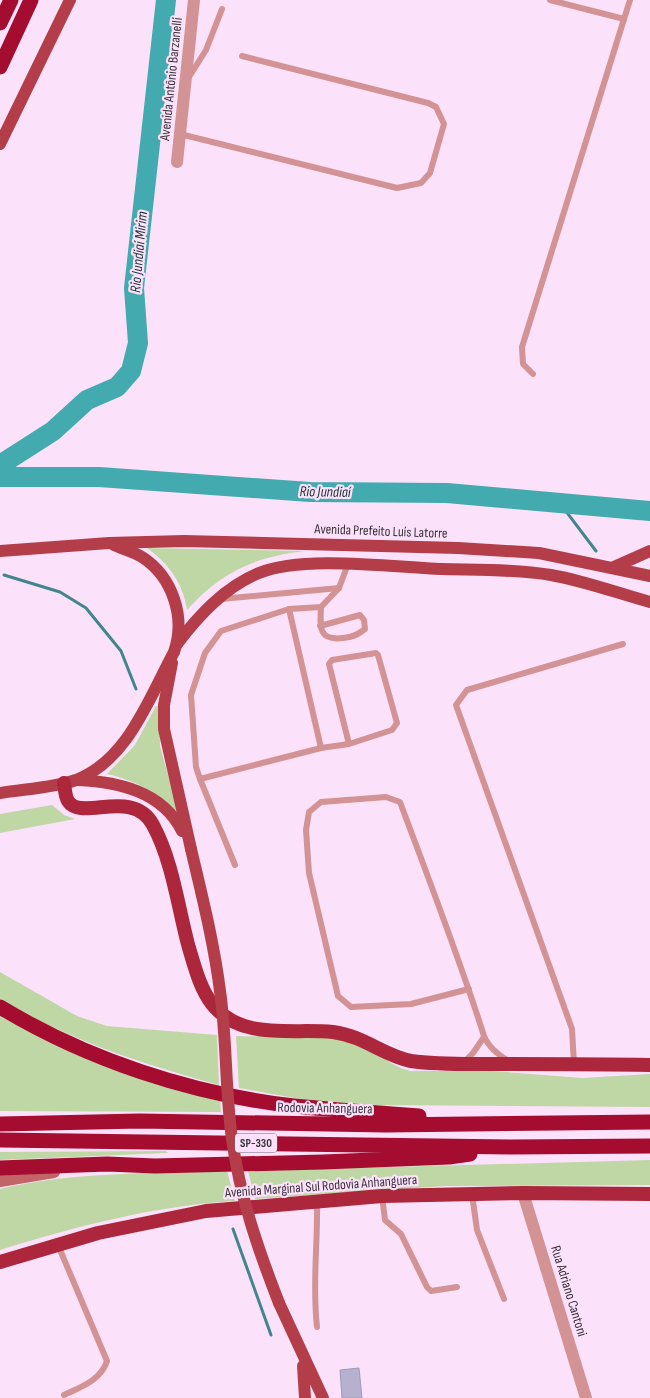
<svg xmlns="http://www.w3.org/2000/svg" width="650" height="1398" viewBox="0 0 650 1398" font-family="'Sofia Sans Condensed',sans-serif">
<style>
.green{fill:#bed7a5}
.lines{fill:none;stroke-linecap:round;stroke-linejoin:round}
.stream{stroke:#41868c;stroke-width:3}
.river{stroke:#43aaaf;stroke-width:20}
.building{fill:#b6b1ce;stroke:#9f9ab6}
.service{stroke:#d39293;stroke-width:6}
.minor{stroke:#d39293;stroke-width:12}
.secondary{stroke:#c26468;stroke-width:12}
.primary{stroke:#b33e49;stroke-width:12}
.trunk{stroke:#ac263c;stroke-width:14}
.motorway{stroke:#a40d2f;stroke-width:15}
.primary-bridge{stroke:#b33e49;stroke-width:12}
.labels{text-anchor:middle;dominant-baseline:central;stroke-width:4.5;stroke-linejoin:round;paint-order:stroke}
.shield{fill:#fbe2fa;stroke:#756674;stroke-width:1}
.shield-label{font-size:12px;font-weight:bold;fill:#3b313b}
.street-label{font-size:14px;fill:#3b313b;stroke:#fbe2fa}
.water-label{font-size:15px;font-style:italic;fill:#1c3334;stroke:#fbe2fa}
</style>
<rect width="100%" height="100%" fill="#fbe2fa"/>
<!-- green -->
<g class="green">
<path d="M147,548l158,3c-51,6 -84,21 -118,59 -4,-27 -18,-46 -40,-62z"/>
<path d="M156,706h3l1,40 19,69c-22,-23 -42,-34 -72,-41l28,-29z"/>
<path d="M52,805l12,10 11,4 -75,14v-19z"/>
<path d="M0,972l77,44 30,10 110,9 2,50c-76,-21 -151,-45 -219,-86z"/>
<path d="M0,1016l51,27 169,57 1,12 -221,-1z"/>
<path d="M236,1036c36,1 86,-3 120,7 20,6 34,24 55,28h82l89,7 68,-4v33l-274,-2 -65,-4 -72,-13z"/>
<path d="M166,1151l2,2 -168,7v-8z"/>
<path d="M650,1160v25l-204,1 -191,13 -7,-28z"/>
<path d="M227,1171l8,30c-81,5 -158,25 -235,49v-61c74,-18 152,-15 227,-18z"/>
</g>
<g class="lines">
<!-- stream -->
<g class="stream">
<path d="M559,502l37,49"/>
<path d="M4,575l56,17 26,16 35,43 15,38"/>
<path d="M233,1229l38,106"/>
</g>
<!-- river -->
<g class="river">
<path d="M0,465l53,-34 34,-31 30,-13 14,-16 7,-28 -4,-55 32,-288"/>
<path d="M0,477h99l211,15 137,1 203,18"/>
</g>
</g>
<!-- building -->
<path class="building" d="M359,1368l3,30h-20l-2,-28z"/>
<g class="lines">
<!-- service -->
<g class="service">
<path d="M624,19l6,-19"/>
<path d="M189,77l17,-27 16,-41"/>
<path d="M180,134l217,54 24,-5 9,-10 14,-49 -8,-17 -8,-4 -186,-47"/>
<path d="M533,374l-10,-10 -1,-17 102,-328 -74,-19"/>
<path d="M348,564l-9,24 -18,19 -32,2 -68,22 -16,22 -14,42 5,72 4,12 121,-31 28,-4 43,-14 5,-7 -19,-68 -2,-2 -44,7 -3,4 20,80"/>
<path d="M221,599l118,-11"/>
<path d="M289,609l32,139"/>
<path d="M320,626l40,-11 4,5 1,9c-8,6 -12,8 -22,9 -25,3 -23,-11 -22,-31"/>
<path d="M200,779l35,86"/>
<path d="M469,989l-58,15 -60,3 -13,-11 -29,-123 -3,-43 3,-18 12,-10 65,-5 14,5c29,78 59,155 84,234 4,10 14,19 23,24"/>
<path d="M463,1063l10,-10 11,-16"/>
<path d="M574,1064l-2,-35 -116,-324 11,-15 156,-46"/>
<path d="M472,1194l5,36 27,69"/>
<path d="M382,1196l3,24 16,14 26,53 4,4 26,-4"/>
<path d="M58,1245l49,116c-6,19 -26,26 -43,34"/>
<path d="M317,1327c-5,-42 1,-84 0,-126"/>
</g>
<!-- minor -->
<g class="minor">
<path d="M177,162l17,-162"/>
<path d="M523,1193l63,205"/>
</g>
<!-- secondary -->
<path class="secondary" d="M0,1181l54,-9"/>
<!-- primary -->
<g class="primary">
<path d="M0,144l70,-144"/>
<path d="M0,551l109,-8 75,-2 274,7 81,5 111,23"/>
<path d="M614,567l36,-16"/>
<path d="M177,644c22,-29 48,-57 82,-71 44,-18 133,-6 182,-4 36,1 74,0 110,6 34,6 66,18 99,27"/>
<path d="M172,663l-8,42v24l27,120"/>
<path d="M78,780c40,2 84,11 104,51"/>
<path d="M0,793c24,-4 53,-5 76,-13 52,-20 73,-82 98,-128 12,-34 -1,-75 -32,-95 -8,-5 -19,-8 -28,-12"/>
<path d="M279,1303l44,95"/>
<path d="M303,1366l2,32"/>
</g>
<!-- trunk -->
<g class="trunk">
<path d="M64,783c1,6 1,13 4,18 13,21 65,-14 85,24 20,37 25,83 36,123 6,20 11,40 23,56 29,37 80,24 121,28 31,4 51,24 78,29 28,4 59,3 87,3 51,0 101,0 152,1"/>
<path d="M0,1262l98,-29 108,-22 176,-15 141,-3 127,1"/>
</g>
<!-- motorway -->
<g class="motorway">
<path d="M0,23l11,-23"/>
<path d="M0,67l31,-67"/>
<path d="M0,1007c88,53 191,87 294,99 41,4 83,7 125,10"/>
<path d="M0,1124l140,-3 246,4 264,-3"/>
<path d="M0,1140l511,7 139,-1"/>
<path d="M0,1168l107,-4 48,2 168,-4 126,-5 21,-3"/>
</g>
<!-- primary-bridge -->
<path class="primary-bridge" d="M191,849c11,47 23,94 29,142 7,49 5,99 12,148 8,58 26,110 47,164"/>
</g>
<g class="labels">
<!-- shield labels -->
<rect class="shield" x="235" y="1133.5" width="42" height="19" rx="4"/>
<g class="shield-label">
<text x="256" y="1143">SP-330</text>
</g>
<!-- street labels -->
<g class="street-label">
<text transform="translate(171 79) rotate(-84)">Avenida Antônio Barzanelli</text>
<text transform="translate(381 531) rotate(2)">Avenida Prefeito Luís Latorre</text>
<text transform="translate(325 1108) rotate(1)">Rodovia Anhanguera</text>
<text transform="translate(321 1186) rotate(-4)">Avenida Marginal Sul Rodovia Anhanguera</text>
<text transform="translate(569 1291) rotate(73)">Rua Adriano Cantoni</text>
</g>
<!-- water labels -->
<g class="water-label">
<text transform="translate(139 252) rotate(-85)">Rio Jundiaí Mirim</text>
<text transform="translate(325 492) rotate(1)">Rio Jundiaí</text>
</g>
</g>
</svg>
